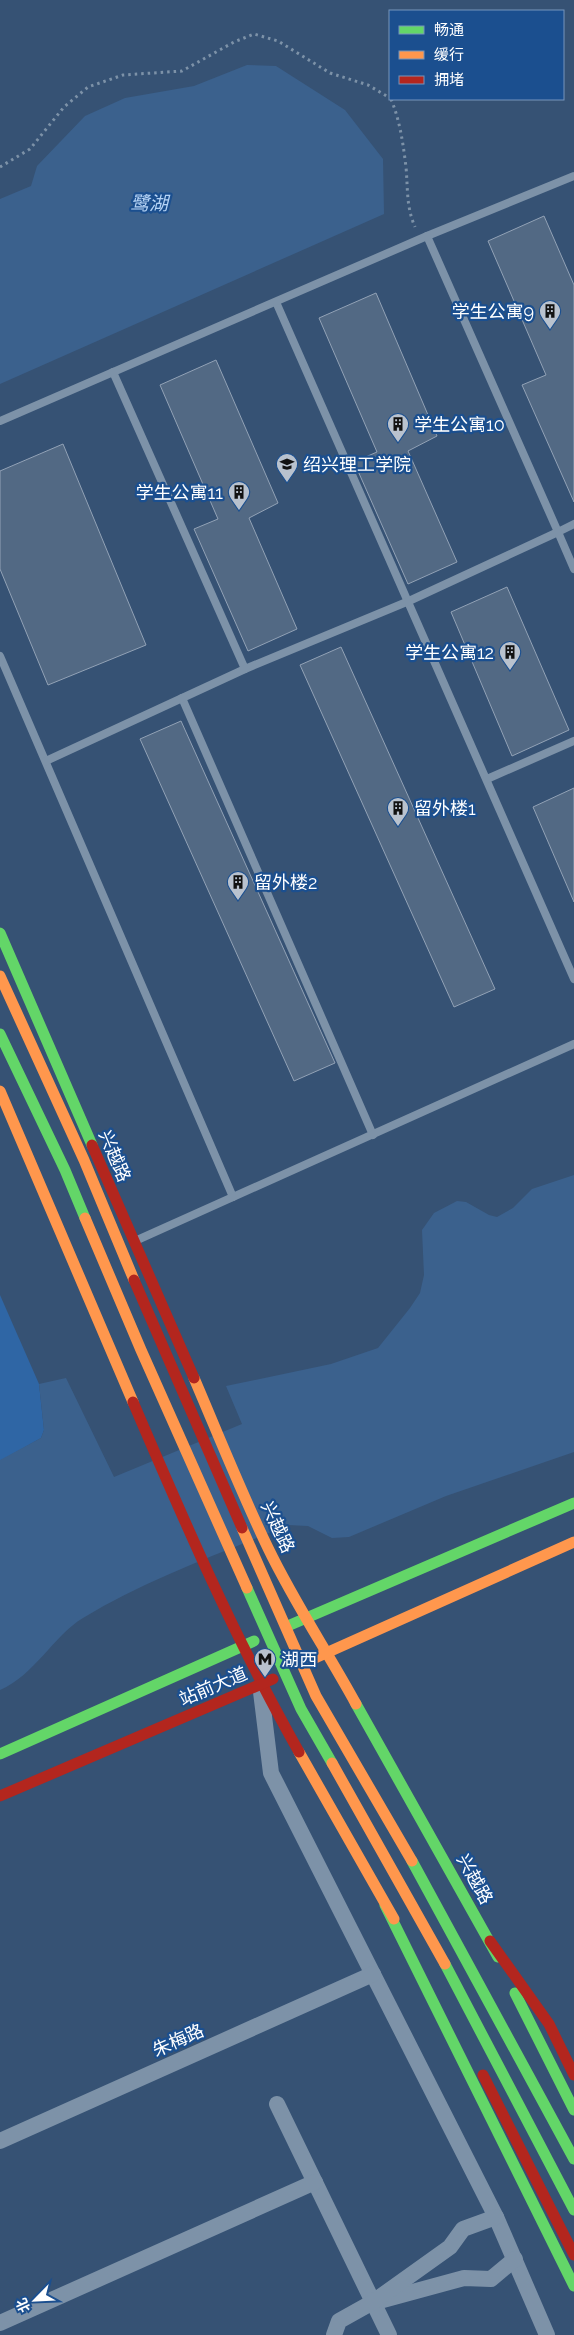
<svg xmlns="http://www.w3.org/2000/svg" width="574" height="2335" viewBox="0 0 574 2335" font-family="Raleway,'Noto Sans SC',sans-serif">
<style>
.green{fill:#2f66a5}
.water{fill:#3b618d}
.building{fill:#526984;stroke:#92a2b6}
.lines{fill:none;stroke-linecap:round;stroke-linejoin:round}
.path{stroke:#7d92a8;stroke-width:3;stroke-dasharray:2.5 4;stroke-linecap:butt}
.lane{stroke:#7d92a8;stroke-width:8}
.street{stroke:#7d92a8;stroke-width:16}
.fast{stroke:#63d668;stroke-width:11}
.slow{stroke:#ff974d;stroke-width:11}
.jam{stroke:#b3261e;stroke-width:11}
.labels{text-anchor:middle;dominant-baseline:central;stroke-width:4.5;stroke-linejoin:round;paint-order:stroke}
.poi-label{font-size:18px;fill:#fff;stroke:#1b4f8f;text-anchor:start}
.street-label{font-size:18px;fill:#fff;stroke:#1b4f8f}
.water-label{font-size:19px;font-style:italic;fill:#b5d3f5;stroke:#1b4f8f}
</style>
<rect width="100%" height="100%" fill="#365274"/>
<!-- green -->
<path class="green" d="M0,1295l39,89 5,46 -3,8 -41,23z"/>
<!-- water -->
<g class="water">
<path d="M247,65l29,1 69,44 38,49 1,55 -384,170v-185l31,-13 6,-20 48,-50 40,-18 69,-12z"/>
<path d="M574,1175v277l-128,44 -97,41 -17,1 -24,-12 -20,-1c-68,29 -141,54 -205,93 -30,18 -48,57 -83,72v-230l41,-22 3,-8 -5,-46 27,-6 48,99 128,-53 -16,-38 105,-22 47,-16 32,-40 10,-15 4,-18 -2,-45 12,-17 23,-12 9,1 23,13 8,2 16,-9 19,-19z"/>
</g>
<!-- building -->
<g class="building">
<path d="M544,216l30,69v217l-52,-117 24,-10 -58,-134z"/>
<path d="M376,293l61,143 -29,15 49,111 -49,22 -54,-122 23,-10 -58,-134z"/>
<path d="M216,360l62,143 -29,15 48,111 -49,22 -54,-122 24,-10 -58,-134z"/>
<path d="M63,444l83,201 -98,40 -48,-116v-98z"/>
<path d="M507,587l62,143 -57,26 -61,-144z"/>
<path d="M341,647l154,342 -41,18 -154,-342z"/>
<path d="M181,721l154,342 -41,18 -154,-342z"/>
<path d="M574,788v114l-41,-95z"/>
</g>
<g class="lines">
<!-- path -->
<g class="path">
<path d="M391,99c9,22 12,44 15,68 2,22 0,39 9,60"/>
<path d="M0,167l30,-18 34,-42 24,-20 35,-12 59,-4 52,-29 20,-8 24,7 52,32 38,12 22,13"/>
</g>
<!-- lane -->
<g class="lane">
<path d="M427,236l131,296 16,-8"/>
<path d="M276,302l298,677"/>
<path d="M113,372l132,297 164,-68 149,-69 16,37"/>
<path d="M0,421l427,-185 147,-60"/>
<path d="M0,656l233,541"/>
<path d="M182,698l191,437"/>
<path d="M46,761l199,-92"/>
<path d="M487,779l87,-38"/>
<path d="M135,1241l439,-197"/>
</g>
<!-- street -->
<g class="street">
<path d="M261,1692l10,81 225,444 51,118"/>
<path d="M277,2104l112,231"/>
<path d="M0,2141l373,-167"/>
<path d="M383,2300l81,-22 27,1 24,-20"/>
<path d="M0,2323l315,-141"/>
<path d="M334,2335l5,-14 34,-19 77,-55 13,-18 33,-12"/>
</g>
<!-- fast -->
<g class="fast">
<path d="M0,933l92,212"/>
<path d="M0,1034l65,136 20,48"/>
<path d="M247,1588l54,121 31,54"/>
<path d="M290,1625l284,-122"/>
<path d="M356,1704l142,253"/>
<path d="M0,1754l254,-113"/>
<path d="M412,1861l162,298"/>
<path d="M385,1905l189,381"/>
<path d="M445,1964l129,246"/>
<path d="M515,1993l59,117"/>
</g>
<!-- slow -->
<g class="slow">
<path d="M0,976l84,184 50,120"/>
<path d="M0,1091l133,311"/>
<path d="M85,1218l56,132 106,238"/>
<path d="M194,1378c24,56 47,114 74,170 26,54 59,103 88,156"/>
<path d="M242,1528l74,168 96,165"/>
<path d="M315,1658l259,-116"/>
<path d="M299,1752l95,167"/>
<path d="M332,1763l113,201"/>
</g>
<!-- jam -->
<g class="jam">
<path d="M92,1145l102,233"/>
<path d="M134,1280l108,248"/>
<path d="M133,1402c51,119 102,237 166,350"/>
<path d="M0,1796l273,-117"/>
<path d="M490,1941l59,83 25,51"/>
<path d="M483,2075l91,180"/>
</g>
</g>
<!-- icons -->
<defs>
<g id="building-pin" transform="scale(1.125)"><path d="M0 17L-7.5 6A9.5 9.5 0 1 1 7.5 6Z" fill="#b9c2ce" stroke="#1b4f8f"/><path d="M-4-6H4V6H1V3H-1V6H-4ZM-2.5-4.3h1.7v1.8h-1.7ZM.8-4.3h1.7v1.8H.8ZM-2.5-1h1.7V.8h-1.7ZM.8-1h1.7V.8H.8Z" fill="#111"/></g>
<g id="university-pin" transform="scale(1.125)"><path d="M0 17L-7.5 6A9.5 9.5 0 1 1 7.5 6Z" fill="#b9c2ce" stroke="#1b4f8f"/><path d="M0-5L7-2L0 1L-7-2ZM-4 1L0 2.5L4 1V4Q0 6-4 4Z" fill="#111"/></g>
<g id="metro-pin" transform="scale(1.125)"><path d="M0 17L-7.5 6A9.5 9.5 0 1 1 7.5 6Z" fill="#b9c2ce" stroke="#1b4f8f"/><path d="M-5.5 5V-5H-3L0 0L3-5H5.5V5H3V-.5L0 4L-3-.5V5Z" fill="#111"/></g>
</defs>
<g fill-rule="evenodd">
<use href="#building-pin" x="550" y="311"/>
<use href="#building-pin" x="398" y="424"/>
<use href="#university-pin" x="287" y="464"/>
<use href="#building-pin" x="239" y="492"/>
<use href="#building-pin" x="510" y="652"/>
<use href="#building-pin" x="398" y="808"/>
<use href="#building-pin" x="238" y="882"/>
<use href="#metro-pin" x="265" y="1659"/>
</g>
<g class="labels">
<!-- poi labels -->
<g class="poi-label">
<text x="534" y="311" text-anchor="end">学生公寓9</text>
<text x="414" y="424">学生公寓10</text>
<text x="303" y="464">绍兴理工学院</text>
<text x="223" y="492" text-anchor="end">学生公寓11</text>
<text x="494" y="652" text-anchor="end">学生公寓12</text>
<text x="414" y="808">留外楼1</text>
<text x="254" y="882">留外楼2</text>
<text x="281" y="1659">湖西</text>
</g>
<!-- street labels -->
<g class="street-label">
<text transform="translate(115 1156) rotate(67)">兴越路</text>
<text transform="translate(278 1527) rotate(65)">兴越路</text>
<text transform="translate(213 1686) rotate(-23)">站前大道</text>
<text transform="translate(475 1879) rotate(61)">兴越路</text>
<text transform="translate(178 2040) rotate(-24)">朱梅路</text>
</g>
<!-- water labels -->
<g class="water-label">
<text x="149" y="203">鹭湖</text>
</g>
</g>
<!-- legend -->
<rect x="389" y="10" width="175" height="90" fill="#1b4f8f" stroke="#7695bc"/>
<rect x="399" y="26" width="25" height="8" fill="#63d668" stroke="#7695bc"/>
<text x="434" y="35" font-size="15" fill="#ffffff">畅通</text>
<rect x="399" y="51" width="25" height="8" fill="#ff974d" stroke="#7695bc"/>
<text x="434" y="60" font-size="15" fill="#ffffff">缓行</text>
<rect x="399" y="76" width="25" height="8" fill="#b3261e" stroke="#7695bc"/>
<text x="434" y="85" font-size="15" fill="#ffffff">拥堵</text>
<!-- north arrow -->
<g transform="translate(35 2300) rotate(246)" stroke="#1b4f8f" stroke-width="4" paint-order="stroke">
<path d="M0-4L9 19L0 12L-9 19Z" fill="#ffffff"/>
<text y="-8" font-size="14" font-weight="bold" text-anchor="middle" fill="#ffffff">北</text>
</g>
</svg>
